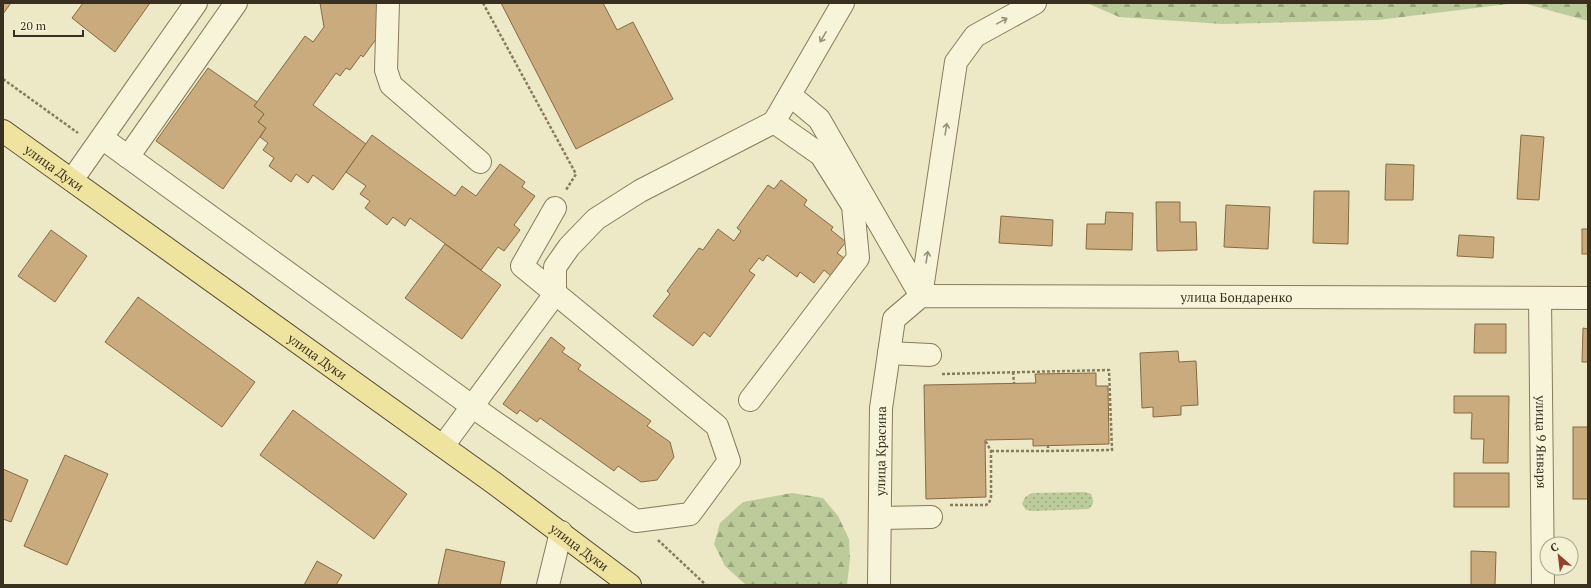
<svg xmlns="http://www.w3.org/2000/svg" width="1591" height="588" viewBox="0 0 1591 588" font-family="'PT Serif',serif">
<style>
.forest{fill:url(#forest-firs)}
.park{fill:url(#park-dots)}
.building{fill:#caab7d;stroke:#866a43}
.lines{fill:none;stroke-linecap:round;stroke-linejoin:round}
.minor-casing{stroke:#887b5c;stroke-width:24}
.major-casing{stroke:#564930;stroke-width:24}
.path{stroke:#887b5c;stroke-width:2.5;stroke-dasharray:3 2;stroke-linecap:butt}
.minor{stroke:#f8f4d9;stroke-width:22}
.major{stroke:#efe49f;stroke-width:22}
.oneway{stroke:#98927c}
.labels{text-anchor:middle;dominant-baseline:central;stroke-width:3.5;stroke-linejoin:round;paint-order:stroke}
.street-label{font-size:13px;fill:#39301f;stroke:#f5f1d5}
</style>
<defs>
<pattern id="forest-firs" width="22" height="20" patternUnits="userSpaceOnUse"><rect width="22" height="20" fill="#bccb9a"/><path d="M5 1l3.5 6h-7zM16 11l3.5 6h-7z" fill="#9aa57d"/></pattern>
<pattern id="park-dots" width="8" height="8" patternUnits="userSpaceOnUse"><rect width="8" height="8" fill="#bccb9a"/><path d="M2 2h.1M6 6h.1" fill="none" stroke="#9aa57d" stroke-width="1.8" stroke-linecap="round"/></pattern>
</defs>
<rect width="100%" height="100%" fill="#ede8c6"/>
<!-- forest -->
<g class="forest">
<path d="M1087,3h429l-138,17 -155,4 -104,-7z"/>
<path d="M1523,3h65v18z"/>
<path d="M792,493l31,5 15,18 11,23 1,19 -3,27h-101l-21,-19 -11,-22 6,-21 23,-21z"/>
</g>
<!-- park -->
<path class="park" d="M1085,492l6,2c3,7 3,10 -2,15l-56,2 -7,-1 -4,-6 3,-7 7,-4z"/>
<!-- building -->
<g class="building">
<path d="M3,3h8l-8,11z"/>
<path d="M83,3h67l-35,49 -43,-34z"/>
<path d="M320,3h60l2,28 -19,26 -2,-2 -11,15 -4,-2 -6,8 -4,-3 -23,32 53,39 -33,46 -20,-15 -5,8 -12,-9 -5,8 -22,-16 5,-8 -11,-8 5,-7 -8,-6 6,-9 -8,-6 6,-8 -10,-8 51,-70 8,6 11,-15z"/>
<path d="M501,3h102l14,27 16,-8 40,77 -97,50z"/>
<path d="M208,68l49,34 -3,4 10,8 -6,8 8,6 -43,61 -67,-48z"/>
<path d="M372,135l83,61 7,-10 14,10 24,-32 25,18 -3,5 13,9 -21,29 6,5 -16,21 -6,-4 -17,23 -71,-52 -5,8 -12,-9 -6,8 -22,-17 5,-7 -10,-7 6,-8 -20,-14z"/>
<path d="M1521,135l23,2 -5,63 -22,-1z"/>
<path d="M1386,164l28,1 -1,35h-28z"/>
<path d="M781,180l26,20 -3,5 29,22 -2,3 15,12 -9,11 7,5 -13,18 -7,-6 -10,13 -14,-11 -3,5 -30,-22 -4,6 -4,-3 -10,13 6,4 -45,62 -6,-5 -11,14 -40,-30 17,-22 -3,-3 32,-43 4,2 15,-21 16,12 7,-10 -4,-3 31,-43 6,4z"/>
<path d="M1314,191h35l-1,53 -35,-1z"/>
<path d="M1156,202h24v20h16l1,28 -40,1z"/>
<path d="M1226,205l44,2 -2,42 -44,-2z"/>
<path d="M1106,212l27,1 -1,37 -46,-1 1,-25h18z"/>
<path d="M1001,216l52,4 -1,26 -53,-3z"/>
<rect x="1582" y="229" width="6" height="25"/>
<path d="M51,230l36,26 -32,46 -37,-26z"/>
<path d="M1459,235l35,2 -1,21 -36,-2z"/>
<path d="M445,244l56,41 -39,54 -57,-41z"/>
<path d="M138,297l117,85 -33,45 -117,-85z"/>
<path d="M1475,324h31v29h-32z"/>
<path d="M1583,328l5,1v33h-6z"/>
<path d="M551,337l14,11 -3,4 19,13 -3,4 73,52 -4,5 23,16 4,15 -17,23 -16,2 -23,-16 -4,5 -74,-53 -3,4 -17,-12 -3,4 -14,-10z"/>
<path d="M1178,351l1,11 17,-1 2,44 -17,1v9l-28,2v-10l-11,1 -2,-55z"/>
<path d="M1096,373v13h12l1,58 -76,2v-7l-48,1 1,57 -60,2 -2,-114 112,-2 -1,-9z"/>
<path d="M1454,396h55l-1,67h-25l1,-24h-13l1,-26h-18z"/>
<path d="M293,410l114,84 -33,45 -114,-84z"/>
<rect x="1573" y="427" width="15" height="72"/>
<path d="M65,455l43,19 -41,91 -43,-19z"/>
<path d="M3,469l25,11 -17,42 -8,-3z"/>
<rect x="1454" y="473" width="55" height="34"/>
<path d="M446,549l59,13 -5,23h-62z"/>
<path d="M1471,551l25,1 -1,33h-24z"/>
<path d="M317,561l25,14 -6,10h-32z"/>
</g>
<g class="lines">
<!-- minor casing -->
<g class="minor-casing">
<g id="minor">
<path d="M388,3l-2,67 5,15 89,77"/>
<path d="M790,95l29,24 102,177"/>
<path d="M102,138l371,269 163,114 54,-7 39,-53 -12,-35 -195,-160 33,-58"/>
<path d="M128,157l108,-154"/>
<path d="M72,180l124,-177"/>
<path d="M921,296l35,-234 19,-26 60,-33"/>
<path id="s1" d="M1540,298l3,287"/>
<path d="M889,353l41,2"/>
<path d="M750,400l108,-142 -5,-52 -32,-51 -47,-33"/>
<path d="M443,446l112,-152v-27l14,-20 27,-28 44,-28 134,-69 69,-119"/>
<path d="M880,518l51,-1"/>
<path d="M548,585l13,-53"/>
<path id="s2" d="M879,585l2,-177 13,-89 27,-23 667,2"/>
</g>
</g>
<!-- major casing -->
<g class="major-casing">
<g id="major">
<path id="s3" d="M3,131l491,352 136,102"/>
</g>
</g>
<!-- path -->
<g class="path">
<path d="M483,3l93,171 -10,16"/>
<path d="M3,79l75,54"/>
<path d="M1013,372l1,11"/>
<path d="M942,374l167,-4 3,80 -64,1"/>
<path d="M991,451h57v-6"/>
<path d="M950,505h36l3,-2 2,-6v-46l-6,-11"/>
<path d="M658,540l48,45"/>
</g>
<!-- minor -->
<use href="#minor" class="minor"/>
<!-- major -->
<use href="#major" class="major"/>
</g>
<!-- one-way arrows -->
<defs><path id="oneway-shaft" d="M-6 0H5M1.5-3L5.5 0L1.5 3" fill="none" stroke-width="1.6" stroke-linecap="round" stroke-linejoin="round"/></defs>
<g class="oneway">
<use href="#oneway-shaft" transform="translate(1002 21) rotate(-29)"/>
<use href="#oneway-shaft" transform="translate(823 37) rotate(120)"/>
<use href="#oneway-shaft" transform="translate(946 129) rotate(-81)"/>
<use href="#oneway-shaft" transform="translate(927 257) rotate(-81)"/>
</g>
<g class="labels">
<!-- street labels -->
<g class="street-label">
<text stroke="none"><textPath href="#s3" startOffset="63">улица Дуки</textPath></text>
<text stroke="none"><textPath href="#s2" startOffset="618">улица Бондаренко</textPath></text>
<text stroke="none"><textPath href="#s3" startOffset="387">улица Дуки</textPath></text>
<text stroke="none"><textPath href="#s1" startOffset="144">улица 9 Января</textPath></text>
<text stroke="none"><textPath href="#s2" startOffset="134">улица Красина</textPath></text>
<text stroke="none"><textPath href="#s3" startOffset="711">улица Дуки</textPath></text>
</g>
</g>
<!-- border -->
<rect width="1591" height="588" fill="none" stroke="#39301f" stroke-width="8"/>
<!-- north arrow -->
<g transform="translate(1559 556) rotate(332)"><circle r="19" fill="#f5f1d5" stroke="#aaa48c"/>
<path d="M0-3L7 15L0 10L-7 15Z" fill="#95402e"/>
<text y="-6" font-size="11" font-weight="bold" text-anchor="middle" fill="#39301f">С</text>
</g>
<!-- scale -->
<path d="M14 30v6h69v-6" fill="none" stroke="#39301f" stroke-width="2"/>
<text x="20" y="30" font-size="12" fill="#39301f" stroke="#f5f1d5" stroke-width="3" paint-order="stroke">20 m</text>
</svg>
